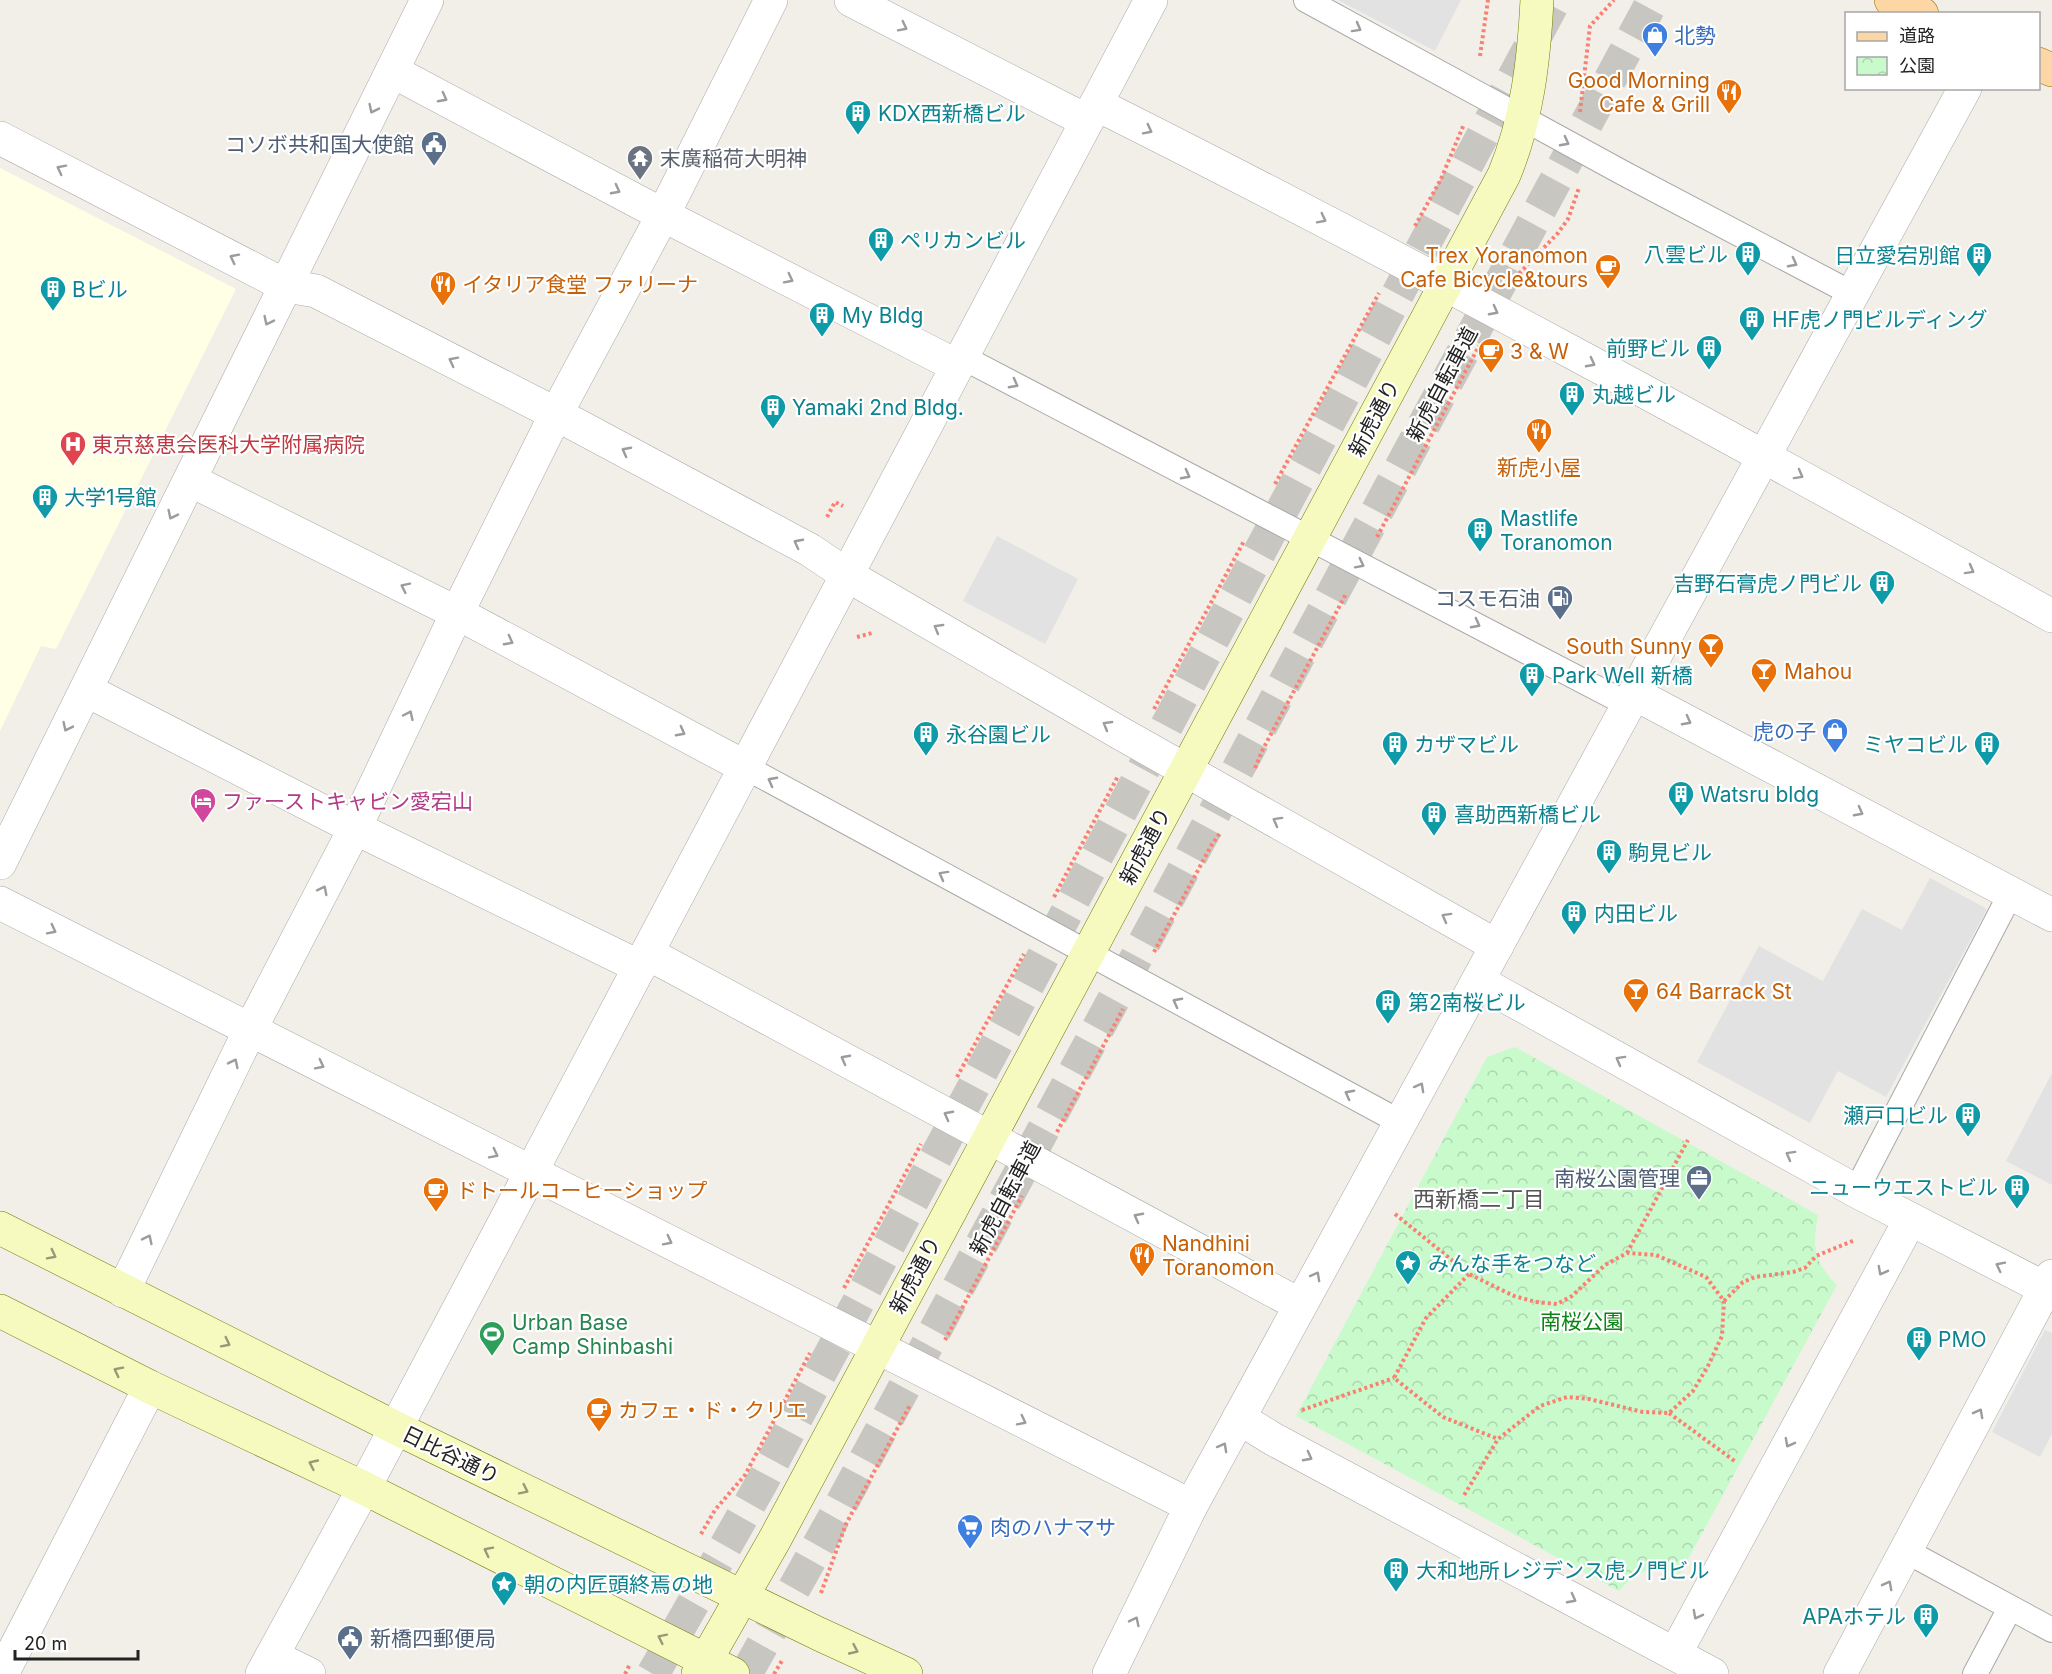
<svg xmlns="http://www.w3.org/2000/svg" width="2052" height="1674" viewBox="0 0 2052 1674" font-family="Inter,'Noto Sans JP',sans-serif">
<style>
.education{fill:#ffffe5}
.park{fill:url(#park-crowns)}
.parking{fill:#e2e2e2}
.lines{fill:none;stroke-linecap:round;stroke-linejoin:round}
.secondary-tunnel{stroke:#c8c6c1;stroke-width:33;stroke-dasharray:33 16;stroke-linecap:butt}
.service-casing{stroke:#a9a9a9;stroke-width:26}
.minor-casing{stroke:#a9a9a9;stroke-width:34}
.tertiary-casing{stroke:#a9a9a9;stroke-width:34}
.secondary-casing{stroke:#707d05;stroke-width:34}
.primary-casing{stroke:#a06b00;stroke-width:34}
.path{stroke:#fa8072;stroke-width:4;stroke-dasharray:3 3;stroke-linecap:butt}
.service{stroke:#fff;stroke-width:24}
.minor{stroke:#fff;stroke-width:33}
.tertiary{stroke:#fff;stroke-width:33}
.secondary{stroke:#f7fabf;stroke-width:33}
.primary{stroke:#fcd6a4;stroke-width:33}
.oneway{stroke:#9c9c9c}
.oneway2{stroke:#979978}
.labels{text-anchor:middle;dominant-baseline:central;stroke-width:4.5;stroke-linejoin:round;paint-order:stroke}
.shop-label{font-size:21px;fill:#366cbe;stroke:#fff;text-anchor:start}
.food-label{font-size:21px;fill:#c56008;stroke:#fff;text-anchor:start}
.culture-label{font-size:21px;fill:#0d838f;stroke:#fff;text-anchor:start}
.service-label{font-size:21px;fill:#4e5e75;stroke:#fff;text-anchor:end}
.worship-label{font-size:21px;fill:#5b616d;stroke:#fff;text-anchor:start}
.street-label{font-size:21px;fill:#222;stroke:#fff}
.health-label{font-size:21px;fill:#be3a42;stroke:#fff;text-anchor:start}
.hotel-label{font-size:21px;fill:#b23c85;stroke:#fff;text-anchor:start}
.park-label{font-size:21px;fill:#0c8416;stroke:#fff}
.leisure-label{font-size:21px;fill:#27864d;stroke:#fff;text-anchor:start}
.neighbourhood-label{font-size:22px;fill:#555;stroke:#fff}
</style>
<defs>
<pattern id="park-crowns" width="20" height="18" patternUnits="userSpaceOnUse" patternTransform="scale(1.5)"><rect width="20" height="18" fill="#c8facc"/><path d="M2 6a3 3 0 1 1 6 0M12 15a3 3 0 1 1 6 0" fill="none" stroke="#acd6af"/></pattern>
</defs>
<rect width="100%" height="100%" fill="#f2efe9"/>
<!-- education -->
<path class="education" d="M0,168l236,121 -180,360 -15,-3 -41,85z"/>
<!-- park -->
<path class="park" d="M1515,1047l303,168c-6,32 -4,47 19,70l-157,289c-27,-9 -42,-5 -61,17l-323,-175 191,-359z"/>
<!-- parking -->
<g class="parking">
<path d="M1338,0h123l-26,51z"/>
<path d="M997,536l81,43 -33,65 -82,-43z"/>
<path d="M1930,878l57,31 -101,188 -48,-26 -28,52 -113,-61 62,-116 64,35 39,-72 40,21z"/>
<path d="M2052,1073v112l-46,-24z"/>
<path d="M2045,1330l7,3v101l-12,23 -48,-25z"/>
</g>
<g class="lines">
<!-- secondary-tunnel -->
<g class="secondary-tunnel">
<path d="M653,1674l109,-192 793,-1482"/>
<path d="M746,1674l91,-162 816,-1512"/>
</g>
<!-- service casing -->
<g class="service-casing">
<g id="service">
<path d="M1306,0l319,174 228,120"/>
<path d="M962,357l667,348"/>
<path d="M745,767l655,355"/>
<path d="M1856,1191l155,-298"/>
<path d="M1906,1551l146,79"/>
<path d="M1975,1674l35,-66"/>
</g>
</g>
<!-- minor casing -->
<g class="minor-casing">
<g id="minor">
<path d="M851,0l236,121"/>
<path d="M392,71l271,144 294,151"/>
<path d="M1096,104c323,162 640,336 956,512"/>
<path d="M0,138l286,148 30,5 240,123 254,136 37,25 273,158 377,213"/>
<path d="M190,480l267,133 288,154"/>
<path d="M86,690l269,138 285,139"/>
<path d="M1635,694l417,221"/>
<path d="M0,863l427,-863"/>
<path d="M0,903l1191,603"/>
<path d="M647,953l653,352"/>
<path d="M1478,981l378,210 196,101"/>
<path d="M123,1291l127,-261 105,-202 102,-215 99,-199 107,-199 108,-215"/>
<path d="M1239,1418l34,21 439,235"/>
<path d="M1675,1654l235,-434"/>
<path d="M272,1656l37,18"/>
<path d="M2,1674l148,-287"/>
<path d="M1109,1674l82,-168 774,-1418"/>
<path d="M1840,1674l212,-398"/>
</g>
</g>
<!-- tertiary casing -->
<g class="tertiary-casing">
<path id="tertiary" d="M262,1674l102,-186 787,-1488"/>
</g>
<!-- secondary casing -->
<g class="secondary-casing">
<g id="secondary">
<path d="M0,1228l396,200 423,206 87,40"/>
<path d="M0,1311l150,76 214,101 369,186"/>
<path d="M698,1674l77,-135 729,-1364c23,-55 30,-115 33,-175"/>
</g>
</g>
<!-- primary casing -->
<g class="primary-casing">
<g id="primary">
<path d="M1891,0l31,14"/>
<path d="M2038,64l14,6"/>
</g>
</g>
<!-- path -->
<g class="path">
<path d="M1480,56l8,-56"/>
<path d="M1580,112l10,-86 24,-26"/>
<path d="M1415,226l26,-47 23,-55"/>
<path d="M1515,278l43,-45 10,-14 11,-31"/>
<path d="M1275,484l104,-191"/>
<path d="M827,517l8,-15 8,4"/>
<path d="M1377,537l102,-191"/>
<path d="M857,637l15,-4"/>
<path d="M1154,709l90,-168"/>
<path d="M1255,768l8,-19 83,-155"/>
<path d="M1054,897l64,-121"/>
<path d="M1154,952l57,-106 9,-13"/>
<path d="M957,1077l67,-123"/>
<path d="M1057,1132l66,-123"/>
<path d="M1395,1214l74,60 45,22 22,6 21,2 15,-8 33,-31 22,-12 29,2 50,22 18,24 -2,35 -14,30 -15,25 -24,22 -26,-1 -54,-13 -22,-2 -27,9 -42,33 -35,58"/>
<path d="M1627,1253l61,-113"/>
<path d="M1469,1274l-43,44 -32,60 49,39 55,22"/>
<path d="M844,1288l77,-144"/>
<path d="M1724,1301l19,-19 12,-5 38,-5 12,-4 11,-12 39,-16"/>
<path d="M945,1340l77,-144"/>
<path d="M1302,1410l92,-32"/>
<path d="M1669,1413l67,49"/>
<path d="M701,1534l14,-24 30,-35 65,-122"/>
<path d="M821,1593l25,-69 64,-119"/>
<path d="M625,1674l5,-10"/>
<path d="M774,1674l9,-15"/>
</g>
<!-- service -->
<use href="#service" class="service"/>
<!-- minor -->
<use href="#minor" class="minor"/>
<!-- tertiary -->
<use href="#tertiary" class="tertiary"/>
<!-- secondary -->
<use href="#secondary" class="secondary"/>
<!-- primary -->
<use href="#primary" class="primary"/>
</g>
<!-- one-way arrows -->
<defs><path id="oneway-chevron" d="M-2-3.5L2.5 0L-2 3.5" fill="none" stroke-width="1.6" stroke-linecap="round" stroke-linejoin="round" transform="scale(1.5)"/></defs>
<g class="oneway">
<use href="#oneway-chevron" transform="translate(903 27) rotate(27)"/>
<use href="#oneway-chevron" transform="translate(1357 28) rotate(29)"/>
<use href="#oneway-chevron" transform="translate(443 98) rotate(28)"/>
<use href="#oneway-chevron" transform="translate(373 109) rotate(116)"/>
<use href="#oneway-chevron" transform="translate(1148 130) rotate(27)"/>
<use href="#oneway-chevron" transform="translate(1565 142) rotate(28)"/>
<use href="#oneway-chevron" transform="translate(61 169) rotate(-153)"/>
<use href="#oneway-chevron" transform="translate(616 190) rotate(28)"/>
<use href="#oneway-chevron" transform="translate(1322 219) rotate(27)"/>
<use href="#oneway-chevron" transform="translate(234 258) rotate(-153)"/>
<use href="#oneway-chevron" transform="translate(1793 263) rotate(28)"/>
<use href="#oneway-chevron" transform="translate(789 279) rotate(27)"/>
<use href="#oneway-chevron" transform="translate(1494 311) rotate(28)"/>
<use href="#oneway-chevron" transform="translate(268 321) rotate(116)"/>
<use href="#oneway-chevron" transform="translate(453 361) rotate(-153)"/>
<use href="#oneway-chevron" transform="translate(1591 363) rotate(28)"/>
<use href="#oneway-chevron" transform="translate(1014 384) rotate(28)"/>
<use href="#oneway-chevron" transform="translate(626 451) rotate(-152)"/>
<use href="#oneway-chevron" transform="translate(1186 475) rotate(28)"/>
<use href="#oneway-chevron" transform="translate(1799 475) rotate(29)"/>
<use href="#oneway-chevron" transform="translate(172 515) rotate(116)"/>
<use href="#oneway-chevron" transform="translate(798 543) rotate(-152)"/>
<use href="#oneway-chevron" transform="translate(1360 564) rotate(27)"/>
<use href="#oneway-chevron" transform="translate(1970 570) rotate(29)"/>
<use href="#oneway-chevron" transform="translate(405 587) rotate(-154)"/>
<use href="#oneway-chevron" transform="translate(1476 624) rotate(28)"/>
<use href="#oneway-chevron" transform="translate(938 628) rotate(-150)"/>
<use href="#oneway-chevron" transform="translate(509 641) rotate(28)"/>
<use href="#oneway-chevron" transform="translate(409 715) rotate(-65)"/>
<use href="#oneway-chevron" transform="translate(1687 721) rotate(28)"/>
<use href="#oneway-chevron" transform="translate(1107 725) rotate(-150)"/>
<use href="#oneway-chevron" transform="translate(67 727) rotate(116)"/>
<use href="#oneway-chevron" transform="translate(681 732) rotate(28)"/>
<use href="#oneway-chevron" transform="translate(772 781) rotate(-152)"/>
<use href="#oneway-chevron" transform="translate(1859 812) rotate(28)"/>
<use href="#oneway-chevron" transform="translate(1277 821) rotate(-151)"/>
<use href="#oneway-chevron" transform="translate(943 875) rotate(-151)"/>
<use href="#oneway-chevron" transform="translate(323 890) rotate(-63)"/>
<use href="#oneway-chevron" transform="translate(1446 917) rotate(-151)"/>
<use href="#oneway-chevron" transform="translate(52 930) rotate(27)"/>
<use href="#oneway-chevron" transform="translate(1177 1002) rotate(-152)"/>
<use href="#oneway-chevron" transform="translate(845 1059) rotate(-152)"/>
<use href="#oneway-chevron" transform="translate(1620 1060) rotate(-151)"/>
<use href="#oneway-chevron" transform="translate(234 1063) rotate(-64)"/>
<use href="#oneway-chevron" transform="translate(320 1065) rotate(27)"/>
<use href="#oneway-chevron" transform="translate(1420 1087) rotate(-61)"/>
<use href="#oneway-chevron" transform="translate(1349 1094) rotate(-152)"/>
<use href="#oneway-chevron" transform="translate(948 1115) rotate(-152)"/>
<use href="#oneway-chevron" transform="translate(494 1154) rotate(27)"/>
<use href="#oneway-chevron" transform="translate(1790 1155) rotate(-151)"/>
<use href="#oneway-chevron" transform="translate(1138 1217) rotate(-152)"/>
<use href="#oneway-chevron" transform="translate(148 1239) rotate(-64)"/>
<use href="#oneway-chevron" transform="translate(668 1241) rotate(27)"/>
<use href="#oneway-chevron" transform="translate(2000 1266) rotate(-153)"/>
<use href="#oneway-chevron" transform="translate(1882 1271) rotate(118)"/>
<use href="#oneway-chevron" transform="translate(1316 1276) rotate(-61)"/>
<use href="#oneway-chevron" transform="translate(1979 1413) rotate(-62)"/>
<use href="#oneway-chevron" transform="translate(1022 1421) rotate(27)"/>
<use href="#oneway-chevron" transform="translate(1789 1443) rotate(118)"/>
<use href="#oneway-chevron" transform="translate(1223 1447) rotate(-61)"/>
<use href="#oneway-chevron" transform="translate(1308 1457) rotate(28)"/>
<use href="#oneway-chevron" transform="translate(1888 1585) rotate(-62)"/>
<use href="#oneway-chevron" transform="translate(1572 1599) rotate(28)"/>
<use href="#oneway-chevron" transform="translate(1697 1615) rotate(118)"/>
<use href="#oneway-chevron" transform="translate(1135 1621) rotate(-64)"/>
</g>
<g class="oneway2">
<use href="#oneway-chevron" transform="translate(52 1255) rotate(27)"/>
<use href="#oneway-chevron" transform="translate(226 1343) rotate(27)"/>
<use href="#oneway-chevron" transform="translate(118 1371) rotate(-153)"/>
<use href="#oneway-chevron" transform="translate(313 1464) rotate(-155)"/>
<use href="#oneway-chevron" transform="translate(524 1490) rotate(26)"/>
<use href="#oneway-chevron" transform="translate(488 1551) rotate(-153)"/>
<use href="#oneway-chevron" transform="translate(662 1638) rotate(-154)"/>
<use href="#oneway-chevron" transform="translate(854 1650) rotate(25)"/>
</g>
<!-- icons -->
<defs>
<g id="shop-pin" transform="scale(1.35)"><path d="M0 17L-7.5 6A9.5 9.5 0 1 1 7.5 6Z" fill="#3f7fe0" stroke="#fff"/><path d="M-5-2.5h2.3a2.7 3.5 0 0 1 5.4 0H5L5.5 6h-11ZM-1.5-2.5h3a1.5 2.3 0 0 0-3 0Z" fill="#fff"/></g>
<g id="restaurant-pin" transform="scale(1.35)"><path d="M0 17L-7.5 6A9.5 9.5 0 1 1 7.5 6Z" fill="#e8710a" stroke="#fff"/><path d="M-5-6h1v4h1v-4h1v4h1v-4h1v5L-1.5 .5V6h-2V.5L-5-1ZM5-6V6H3V1.5H1.5Q1.5-4 5-6Z" fill="#fff"/></g>
<g id="building-pin" transform="scale(1.35)"><path d="M0 17L-7.5 6A9.5 9.5 0 1 1 7.5 6Z" fill="#0f9aa8" stroke="#fff"/><path d="M-4-6H4V6H1V3H-1V6H-4ZM-2.5-4.3h1.7v1.8h-1.7ZM.8-4.3h1.7v1.8H.8ZM-2.5-1h1.7V.8h-1.7ZM.8-1h1.7V.8H.8Z" fill="#fff"/></g>
<g id="civic-pin" transform="scale(1.35)"><path d="M0 17L-7.5 6A9.5 9.5 0 1 1 7.5 6Z" fill="#5c6f8a" stroke="#fff"/><path d="M-.6-6.5H3V-4.5H.6V-3L4-1V1h2V6H-6V1h2V-1L-.6-3ZM-1.2 2.5V6h2.4V2.5Z" fill="#fff"/></g>
<g id="temple-pin" transform="scale(1.35)"><path d="M0 17L-7.5 6A9.5 9.5 0 1 1 7.5 6Z" fill="#6b7280" stroke="#fff"/><path d="M0-6L5-2H3V0L6.5 2.5H4V6H1.5V3h-3V6H-4V2.5H-6.5L-3 0V-2H-5Z" fill="#fff"/></g>
<g id="cafe-pin" transform="scale(1.35)"><path d="M0 17L-7.5 6A9.5 9.5 0 1 1 7.5 6Z" fill="#e8710a" stroke="#fff"/><path d="M-5.5-4.5H6V0H3Q3 3.5 0 3.5H-2.5Q-5.5 3.5-5.5 0ZM3-3.2v2h1.7v-2ZM-6 4.5H4V6H-6Z" fill="#fff"/></g>
<g id="hospital-pin" transform="scale(1.35)"><path d="M0 17L-7.5 6A9.5 9.5 0 1 1 7.5 6Z" fill="#e0444e" stroke="#fff"/><path d="M-5-5h3v3.5h4V-5h3V5h-3V1.5h-4V5h-3Z" fill="#fff"/></g>
<g id="fuel-pin" transform="scale(1.35)"><path d="M0 17L-7.5 6A9.5 9.5 0 1 1 7.5 6Z" fill="#5c6f8a" stroke="#fff"/><path d="M-5.5-6h7V0h2V4h1.3V-2.5L3-4.5l.8-.8L6-3V5H2.5V1h-1V6h-7ZM-4.2-4.7v3.2H.2V-4.7Z" fill="#fff"/></g>
<g id="bar-pin" transform="scale(1.35)"><path d="M0 17L-7.5 6A9.5 9.5 0 1 1 7.5 6Z" fill="#e8710a" stroke="#fff"/><path d="M-6-5H6L.8 .8V4.5H3.5V6h-7V4.5H-.8V.8Z" fill="#fff"/></g>
<g id="hotel-pin" transform="scale(1.35)"><path d="M0 17L-7.5 6A9.5 9.5 0 1 1 7.5 6Z" fill="#d1479c" stroke="#fff"/><path d="M-6-4.5h1.5V1H6V5H4.5V3h-9V5H-6ZM-4 0a1.8 1.8 0 1 1 3.6 0ZM.5 0V-2.5h3Q6-2.5 6 0Z" fill="#fff"/></g>
<g id="office-pin" transform="scale(1.35)"><path d="M0 17L-7.5 6A9.5 9.5 0 1 1 7.5 6Z" fill="#5c6f8a" stroke="#fff"/><path d="M-6-3h4V-5.5h4V-3h4V5H-6ZM-1-4.5V-3h2v-1.5ZM-6 0V1H6V0Z" fill="#fff"/></g>
<g id="sight-pin" transform="scale(1.35)"><path d="M0 17L-7.5 6A9.5 9.5 0 1 1 7.5 6Z" fill="#0f9aa8" stroke="#fff"/><path d="M0-6L1.8-2.2L6-1.7L2.9 1.2L3.7 5.4L0 3.3L-3.7 5.4L-2.9 1.2L-6-1.7L-1.8-2.2Z" fill="#fff"/></g>
<g id="stadium-pin" transform="scale(1.35)"><path d="M0 17L-7.5 6A9.5 9.5 0 1 1 7.5 6Z" fill="#2e9e5b" stroke="#fff"/><path d="M0-5a6.5 5 0 1 0 0 10a6.5 5 0 1 0 0-10ZM-3.5-1.8h7v3.6h-7Z" fill="#fff"/></g>
<g id="supermarket-pin" transform="scale(1.35)"><path d="M0 17L-7.5 6A9.5 9.5 0 1 1 7.5 6Z" fill="#3f7fe0" stroke="#fff"/><path d="M-6-5.5h2.5l.6 2H6L4.5 2H-2.5L-4.4-4H-6ZM-1.5 3.2a1.3 1.3 0 1 0 .1 0ZM3 3.2a1.3 1.3 0 1 0 .1 0Z" fill="#fff"/></g>
</defs>
<g fill-rule="evenodd">
<use href="#shop-pin" x="1655" y="35"/>
<use href="#restaurant-pin" x="1729" y="92"/>
<use href="#building-pin" x="858" y="113"/>
<use href="#civic-pin" x="434" y="144"/>
<use href="#temple-pin" x="640" y="158"/>
<use href="#building-pin" x="881" y="240"/>
<use href="#building-pin" x="1748" y="254"/>
<use href="#building-pin" x="1979" y="255"/>
<use href="#cafe-pin" x="1608" y="267"/>
<use href="#restaurant-pin" x="443" y="284"/>
<use href="#building-pin" x="53" y="289"/>
<use href="#building-pin" x="822" y="315"/>
<use href="#building-pin" x="1752" y="319"/>
<use href="#building-pin" x="1709" y="348"/>
<use href="#cafe-pin" x="1491" y="351"/>
<use href="#building-pin" x="1572" y="394"/>
<use href="#building-pin" x="773" y="407"/>
<use href="#restaurant-pin" x="1539" y="431"/>
<use href="#hospital-pin" x="73" y="444"/>
<use href="#building-pin" x="45" y="497"/>
<use href="#building-pin" x="1480" y="530"/>
<use href="#building-pin" x="1882" y="583"/>
<use href="#fuel-pin" x="1560" y="598"/>
<use href="#bar-pin" x="1711" y="646"/>
<use href="#bar-pin" x="1764" y="671"/>
<use href="#building-pin" x="1532" y="675"/>
<use href="#shop-pin" x="1835" y="731"/>
<use href="#building-pin" x="926" y="734"/>
<use href="#building-pin" x="1395" y="744"/>
<use href="#building-pin" x="1987" y="744"/>
<use href="#building-pin" x="1681" y="794"/>
<use href="#hotel-pin" x="203" y="801"/>
<use href="#building-pin" x="1434" y="814"/>
<use href="#building-pin" x="1609" y="852"/>
<use href="#building-pin" x="1574" y="913"/>
<use href="#bar-pin" x="1636" y="991"/>
<use href="#building-pin" x="1388" y="1002"/>
<use href="#building-pin" x="1968" y="1115"/>
<use href="#office-pin" x="1699" y="1178"/>
<use href="#building-pin" x="2017" y="1187"/>
<use href="#cafe-pin" x="436" y="1190"/>
<use href="#restaurant-pin" x="1142" y="1255"/>
<use href="#sight-pin" x="1408" y="1263"/>
<use href="#stadium-pin" x="492" y="1334"/>
<use href="#building-pin" x="1919" y="1339"/>
<use href="#cafe-pin" x="599" y="1410"/>
<use href="#supermarket-pin" x="970" y="1527"/>
<use href="#building-pin" x="1396" y="1570"/>
<use href="#sight-pin" x="504" y="1584"/>
<use href="#building-pin" x="1926" y="1616"/>
<use href="#civic-pin" x="350" y="1638"/>
</g>
<g class="labels">
<!-- shop labels -->
<g class="shop-label">
<text x="1674" y="35">北勢</text>
<text x="1816" y="731" text-anchor="end">虎の子</text>
<text x="990" y="1527">肉のハナマサ</text>
</g>
<!-- food labels -->
<g class="food-label">
<text x="1710" y="80" text-anchor="end">Good Morning<tspan x="1710" dy="24">Cafe &amp; Grill</tspan></text>
<text x="1588" y="255" text-anchor="end">Trex Yoranomon<tspan x="1588" dy="24">Cafe Bicycle&amp;tours</tspan></text>
<text x="462" y="284">イタリア食堂 ファリーナ</text>
<text x="1510" y="351">3 &amp; W</text>
<text x="1539" y="467" text-anchor="middle">新虎小屋</text>
<text x="1692" y="646" text-anchor="end">South Sunny</text>
<text x="1784" y="671">Mahou</text>
<text x="1656" y="991">64 Barrack St</text>
<text x="456" y="1190">ドトールコーヒーショップ</text>
<text x="1162" y="1243">Nandhini<tspan x="1162" dy="24">Toranomon</tspan></text>
<text x="618" y="1410">カフェ・ド・クリエ</text>
</g>
<!-- culture labels -->
<g class="culture-label">
<text x="878" y="113">KDX西新橋ビル</text>
<text x="900" y="240">ペリカンビル</text>
<text x="1728" y="254" text-anchor="end">八雲ビル</text>
<text x="1960" y="255" text-anchor="end">日立愛宕別館</text>
<text x="72" y="289">Bビル</text>
<text x="842" y="315">My Bldg</text>
<text x="1772" y="319">HF虎ノ門ビルディング</text>
<text x="1690" y="348" text-anchor="end">前野ビル</text>
<text x="1592" y="394">丸越ビル</text>
<text x="792" y="407">Yamaki 2nd Bldg.</text>
<text x="64" y="497">大学1号館</text>
<text x="1500" y="518">Mastlife<tspan x="1500" dy="24">Toranomon</tspan></text>
<text x="1862" y="583" text-anchor="end">吉野石膏虎ノ門ビル</text>
<text x="1552" y="675">Park Well 新橋</text>
<text x="946" y="734">永谷園ビル</text>
<text x="1414" y="744">カザマビル</text>
<text x="1968" y="744" text-anchor="end">ミヤコビル</text>
<text x="1700" y="794">Watsru bldg</text>
<text x="1454" y="814">喜助西新橋ビル</text>
<text x="1628" y="852">駒見ビル</text>
<text x="1594" y="913">内田ビル</text>
<text x="1408" y="1002">第2南桜ビル</text>
<text x="1948" y="1115" text-anchor="end">瀬戸口ビル</text>
<text x="1998" y="1187" text-anchor="end">ニューウエストビル</text>
<text x="1428" y="1263">みんな手をつなど</text>
<text x="1938" y="1339">PMO</text>
<text x="1416" y="1570">大和地所レジデンス虎ノ門ビル</text>
<text x="524" y="1584">朝の内匠頭終焉の地</text>
<text x="1906" y="1616" text-anchor="end">APAホテル</text>
</g>
<!-- service labels -->
<g class="service-label">
<text x="414" y="144">コソボ共和国大使館</text>
<text x="1540" y="598">コスモ石油</text>
<text x="1680" y="1178">南桜公園管理</text>
<text x="370" y="1638" text-anchor="start">新橋四郵便局</text>
</g>
<!-- worship labels -->
<g class="worship-label">
<text x="660" y="158">末廣稲荷大明神</text>
</g>
<!-- street labels -->
<g class="street-label">
<text transform="translate(1442 384) rotate(-62)">新虎自転車道</text>
<text transform="translate(1374 418) rotate(-62)">新虎通り</text>
<text transform="translate(1145 846) rotate(-62)">新虎通り</text>
<text transform="translate(1005 1198) rotate(-62)">新虎自転車道</text>
<text transform="translate(915 1275) rotate(-62)">新虎通り</text>
<text transform="translate(451 1455) rotate(26)">日比谷通り</text>
</g>
<!-- health labels -->
<g class="health-label">
<text x="92" y="444">東京慈恵会医科大学附属病院</text>
</g>
<!-- hotel labels -->
<g class="hotel-label">
<text x="222" y="801">ファーストキャビン愛宕山</text>
</g>
<!-- park labels -->
<g class="park-label">
<text x="1582" y="1321">南桜公園</text>
</g>
<!-- leisure labels -->
<g class="leisure-label">
<text x="512" y="1322">Urban Base<tspan x="512" dy="24">Camp Shinbashi</tspan></text>
</g>
<!-- neighbourhood labels -->
<g class="neighbourhood-label">
<text x="1479" y="1199">西新橋二丁目</text>
</g>
</g>
<!-- legend -->
<rect x="1845" y="12" width="195" height="78" fill="#ffffff" stroke="#a7a7a7" stroke-width="1.5"/>
<rect x="1857" y="32" width="30" height="9" fill="#fcd6a4" stroke="#a7a7a7" stroke-width="1.5"/>
<text x="1899" y="42" font-size="18" fill="#222222">道路</text>
<rect x="1857" y="57" width="30" height="18" fill="url(#park-crowns)" stroke="#a7a7a7" stroke-width="1.5"/>
<text x="1899" y="72" font-size="18" fill="#222222">公園</text>
<!-- scale -->
<path d="M15 1650v9h123v-9" fill="none" stroke="#222222" stroke-width="3"/>
<text x="24" y="1650" font-size="18" fill="#222222" stroke="#ffffff" stroke-width="4.5" paint-order="stroke">20 m</text>
</svg>
